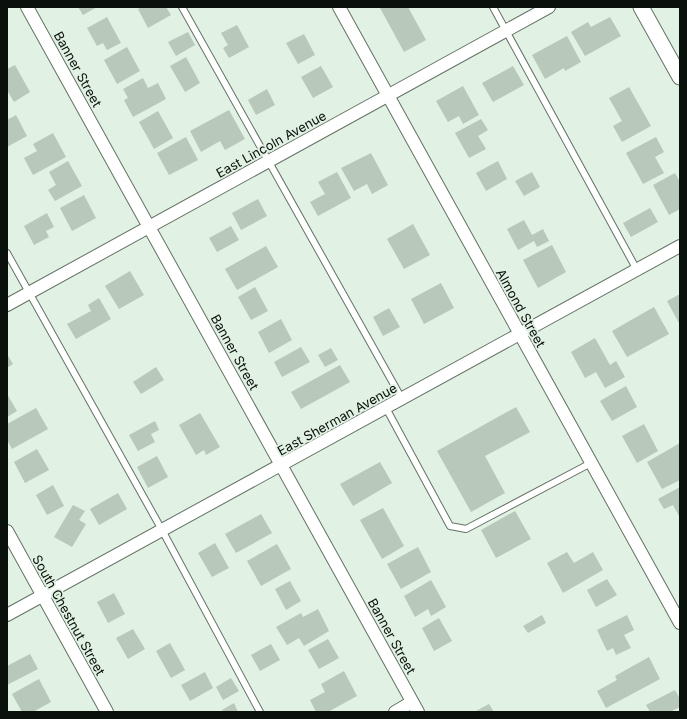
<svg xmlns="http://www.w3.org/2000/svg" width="687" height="719" viewBox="0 0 687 719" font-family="Inter,sans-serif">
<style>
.building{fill:#b8c8ba}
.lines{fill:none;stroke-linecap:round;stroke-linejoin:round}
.service-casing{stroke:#647266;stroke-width:8}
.minor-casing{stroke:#647266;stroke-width:14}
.tertiary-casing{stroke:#647266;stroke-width:17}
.service{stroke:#fff;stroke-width:6}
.minor{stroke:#fff;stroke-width:12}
.tertiary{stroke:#fff;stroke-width:15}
.labels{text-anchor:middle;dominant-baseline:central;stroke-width:3.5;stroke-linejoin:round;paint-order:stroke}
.street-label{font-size:13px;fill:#0a100b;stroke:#e1f1e3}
</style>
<rect width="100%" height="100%" fill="#e1f1e3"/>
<!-- building -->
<g class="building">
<path d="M78,7h19l-14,8z"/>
<path d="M142,7h24l5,8 -23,13 -10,-19z"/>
<path d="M381,7h27l18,33 -22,12 -24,-44z"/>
<path d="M107,17l14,26 -14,7 -4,-7 -6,3 -10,-18z"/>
<path d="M610,17l11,19 -36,20 -14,-24 17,-10 3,5z"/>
<path d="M237,25l12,22 -20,11 -6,-10 5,-3 -7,-12z"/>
<path d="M188,32l7,13 -19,11 -8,-14z"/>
<path d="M304,34l11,21 -17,9 -12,-21z"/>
<path d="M567,36l14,26 -16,9 -1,-3 -19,11 -13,-24z"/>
<path d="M127,47l13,24 -23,13 -13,-24z"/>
<path d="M186,57l14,26 -15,9 -15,-26z"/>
<path d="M15,65l15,27 -16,10 -7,-12v-21z"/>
<path d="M321,66l12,21 -20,11 -12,-21z"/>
<path d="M513,66l11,19 -31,17 -11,-19z"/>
<path d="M143,78l5,10 10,-5 8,16 -33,18 -9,-17 4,-2 -5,-9z"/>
<path d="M463,86l16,29 -16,9 -4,-8 -11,6 -12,-21z"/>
<path d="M629,87l22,39 -29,16 -9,-16 9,-5 -13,-23z"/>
<path d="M267,89l8,16 -19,10 -8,-15z"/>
<path d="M229,110l16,29 -20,11 -5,-9 -19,11 -11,-21z"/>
<path d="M158,111l15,27 -19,11 -15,-27z"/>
<path d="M16,115l11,21 -20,11v-27z"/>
<path d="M481,119l7,11 -10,6 8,13 -17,9 -14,-25z"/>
<path d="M53,133l13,24 -33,18 -9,-17 13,-7 -4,-7z"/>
<path d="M186,137l12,23 -29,15 -12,-22z"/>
<path d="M656,137l8,15 -9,5 9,16 -21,11 -17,-31z"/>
<path d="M371,153l17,32 -16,9 -5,-10 -13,7 -13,-23z"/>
<path d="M68,161l14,25 -27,15 -7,-11 8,-5 -7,-13z"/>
<path d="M498,161l9,18 -21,12 -10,-18z"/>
<path d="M337,172l14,26 -33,18 -8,-14 15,-8 -7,-12z"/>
<path d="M532,172l8,15 -16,9 -9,-15z"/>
<path d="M675,173l5,9v27l-11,6 -16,-30z"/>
<path d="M84,195l12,23 -24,13 -12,-23z"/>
<path d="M258,199l9,17 -26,14 -9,-17z"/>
<path d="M650,208l8,14 -27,15 -8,-14z"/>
<path d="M47,213l7,14 -8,4 3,6 -15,8 -10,-19z"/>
<path d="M524,220l8,15 11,-6 6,12 -12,6 -3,-6 -16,9 -11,-21z"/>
<path d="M413,224l17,31 -26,14 -17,-30z"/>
<path d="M231,226l8,14 -22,12 -8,-14z"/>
<path d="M552,245l14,27 -28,16 -15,-28z"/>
<path d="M266,246l12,21 -41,23 -12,-21z"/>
<path d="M130,271l14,24 -25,14 -14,-23z"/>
<path d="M441,283l13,25 -30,16 -13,-25z"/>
<path d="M255,287l13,24 -17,9 -13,-23z"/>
<path d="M680,294v31l-13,-24z"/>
<path d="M99,298l12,21 -35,20 -9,-15 24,-13 -3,-6z"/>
<path d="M654,307l15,27 -42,23 -15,-26z"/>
<path d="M389,308l11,19 -17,9 -10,-19z"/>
<path d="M281,319l11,21 -23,13 -11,-21z"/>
<path d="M595,338l15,27 6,-4 9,16 -20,11 -9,-16 -11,6 -14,-26z"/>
<path d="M301,347l9,15 -28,15 -8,-15z"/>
<path d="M331,348l7,12 -13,7 -7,-12z"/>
<path d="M7,354l6,10 -6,4z"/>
<path d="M340,365l10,17 -49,27 -10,-17z"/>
<path d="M156,367l8,13 -23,14 -8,-12z"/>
<path d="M626,386l11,21 -25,14 -12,-20z"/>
<path d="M7,394l10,17 -10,6z"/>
<path d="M516,407l14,25 -45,24 20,37 -34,19 -34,-61z"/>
<path d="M36,408l12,21 -36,20 -5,-9v-16z"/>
<path d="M200,413l20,34 -14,8 -2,-5 -8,5 -17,-30z"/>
<path d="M155,421l4,9 -8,4 4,8 -17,9 -9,-16z"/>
<path d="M644,424l14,27 -21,12 -15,-27z"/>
<path d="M680,443v37l-18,9 -15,-27z"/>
<path d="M37,449l12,21 -24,13 -11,-21z"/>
<path d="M157,456l11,21 -20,11 -11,-21z"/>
<path d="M380,462l12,21 -39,23 -13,-22z"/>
<path d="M53,485l11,21 -17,9 -11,-20z"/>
<path d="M680,487v31l-7,-13 -9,4 -6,-10z"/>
<path d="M118,493l9,16 -28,16 -9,-16z"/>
<path d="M73,505l12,6 -6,9 7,4 -14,23 -18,-10z"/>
<path d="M383,508l21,38 -22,13 -22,-39z"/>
<path d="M515,511l16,28 -35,19 -15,-28z"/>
<path d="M261,514l11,19 -36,20 -11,-19z"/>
<path d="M215,543l14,25 -17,9 -14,-24z"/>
<path d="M277,544l14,25 -30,17 -14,-25z"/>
<path d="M418,547l13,25 -30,17 -14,-25z"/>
<path d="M567,552l7,11 19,-11 10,18 -40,23 -16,-30z"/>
<path d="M607,579l10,16 -21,12 -9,-17z"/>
<path d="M431,580l15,27 -15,9 -3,-7 -13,8 -11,-21z"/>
<path d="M290,581l11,20 -15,9 -11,-21z"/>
<path d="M114,593l11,21 -17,9 -11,-21z"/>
<path d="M318,609l11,22 -25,15 -5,-8 -12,7 -11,-18 25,-14 2,4z"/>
<path d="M542,615l4,8 -18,10 -5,-7z"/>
<path d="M627,615l7,15 -10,5 7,13 -15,7 -3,-7 -6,3 -10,-21z"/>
<path d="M439,618l13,23 -18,10 -12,-23z"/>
<path d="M133,629l12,20 -17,10 -12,-21z"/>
<path d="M328,639l11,19 -20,11 -11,-19z"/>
<path d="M170,643l15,27 -14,8 -15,-27z"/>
<path d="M271,644l9,16 -20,11 -9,-16z"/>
<path d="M30,654l8,15 -31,16v-19z"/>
<path d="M649,657l11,22 -54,29 -9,-17 20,-11 -2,-4z"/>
<path d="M344,671l13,25 -29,16h-12l-6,-12 15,-8 -4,-8z"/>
<path d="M205,672l8,16 -23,13 -9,-16z"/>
<path d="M231,678l8,13 -16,9 -7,-13z"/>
<path d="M39,679l12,23 -18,10h-11l-10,-18z"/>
<path d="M675,690l5,9v8l-10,5h-20l-4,-7z"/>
<path d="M234,703l4,9h-15l-1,-2z"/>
<path d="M489,704l5,8h-20z"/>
</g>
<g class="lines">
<!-- service casing -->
<g class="service-casing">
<g id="service">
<path d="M182,7l220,392"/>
<path d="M493,7l144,263"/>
<path d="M7,253l155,277 98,182"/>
<path d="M386,408l64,118 16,3 125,-66"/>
</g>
</g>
<!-- minor casing -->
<g class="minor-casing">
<g id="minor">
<path d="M27,7l391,705"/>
<path d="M339,7l341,616"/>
<path d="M7,305l542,-298"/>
<path d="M7,531l100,181"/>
<path d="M7,615l673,-369"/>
<path d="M395,712l17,-10"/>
</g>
</g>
<!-- tertiary casing -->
<g class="tertiary-casing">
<path id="tertiary" d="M641,7l39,70"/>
</g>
<!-- service -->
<use href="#service" class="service"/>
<!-- minor -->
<use href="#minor" class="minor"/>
<!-- tertiary -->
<use href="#tertiary" class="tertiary"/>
</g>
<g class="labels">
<!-- street labels -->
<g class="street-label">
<text transform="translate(78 69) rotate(61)">Banner Street</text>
<text transform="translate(271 144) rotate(-29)">East Lincoln Avenue</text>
<text transform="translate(521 308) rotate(61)">Almond Street</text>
<text transform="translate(235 352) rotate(61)">Banner Street</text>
<text transform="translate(337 419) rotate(-29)">East Sherman Avenue</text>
<text transform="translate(69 615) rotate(61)">South Chestnut Street</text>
<text transform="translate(392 636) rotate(61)">Banner Street</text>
</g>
</g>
<!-- border -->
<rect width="687" height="719" fill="none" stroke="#0a100b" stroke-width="16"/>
</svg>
